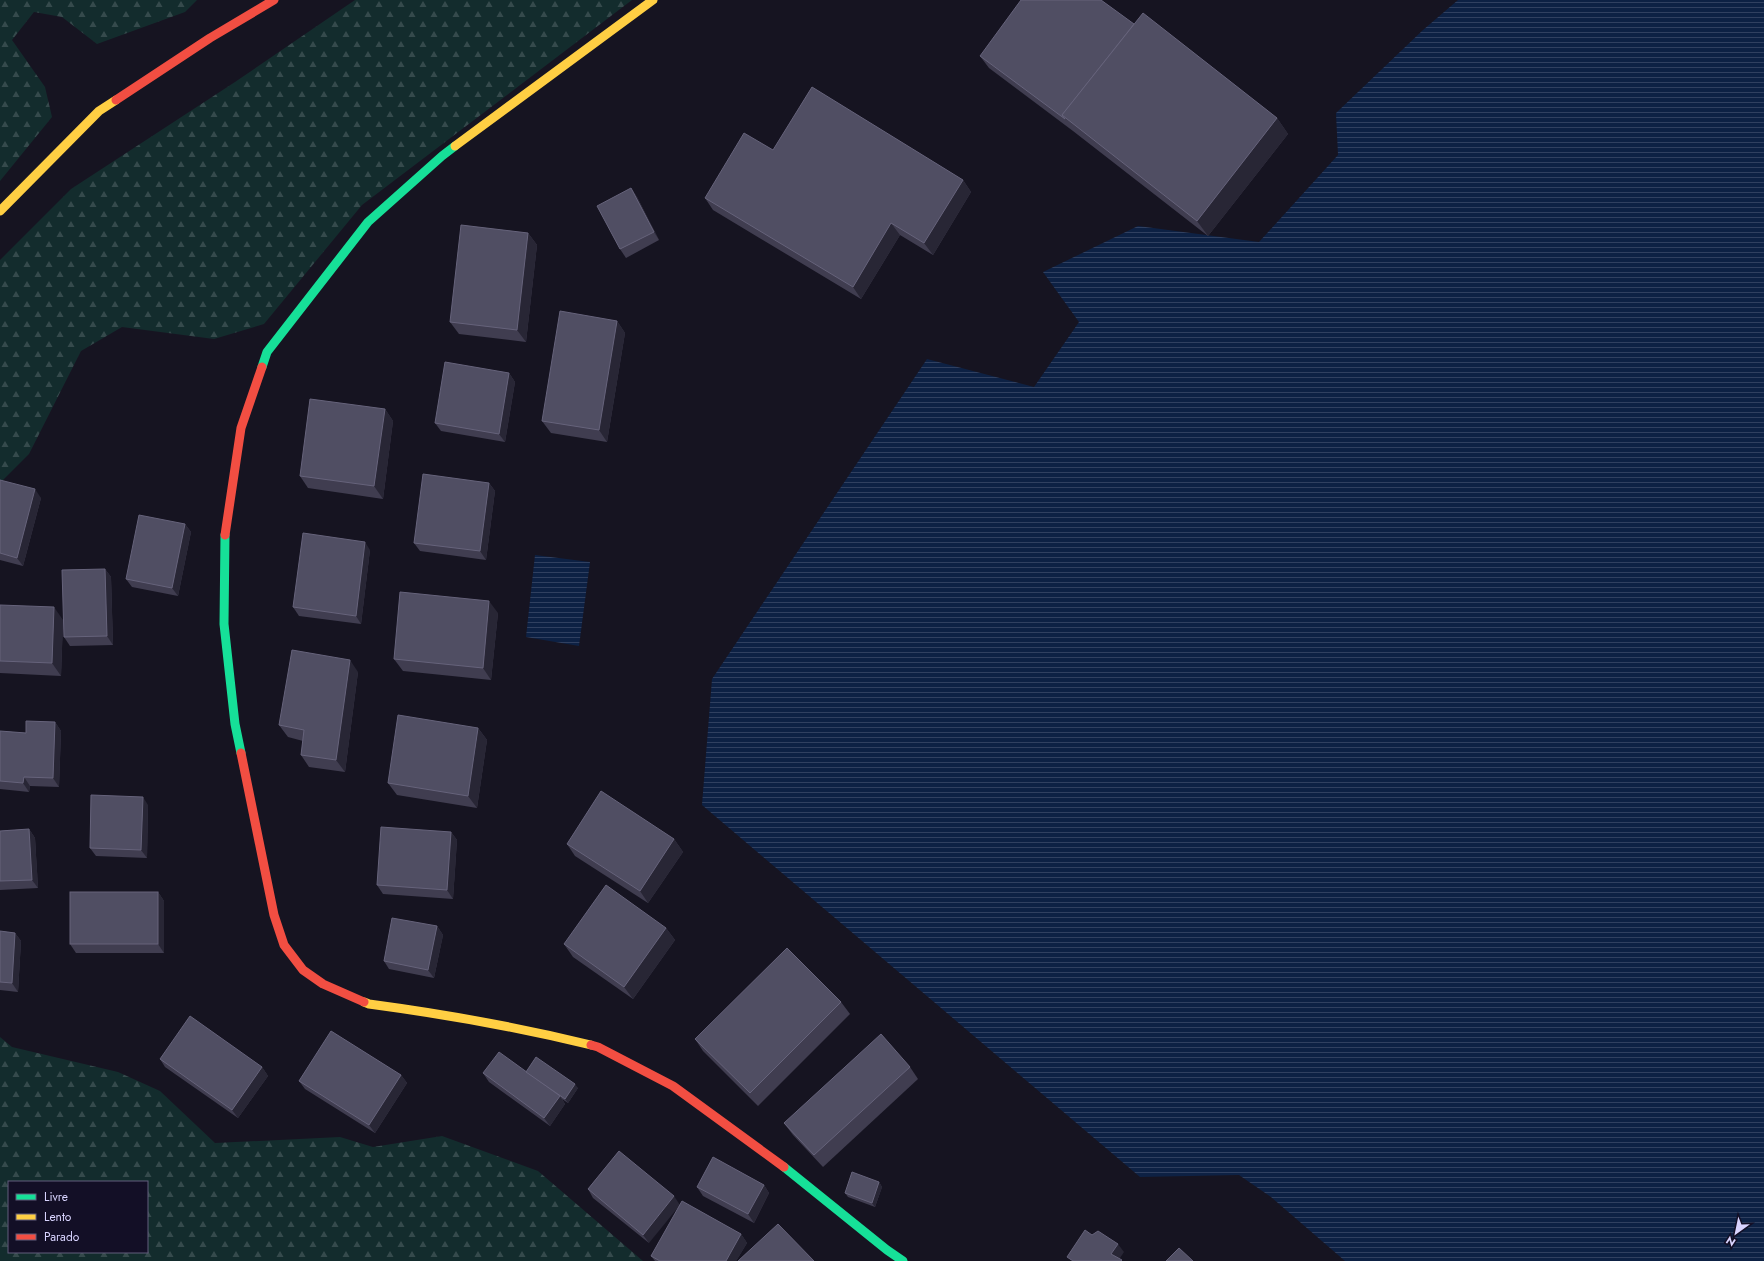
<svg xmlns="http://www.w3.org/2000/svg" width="1764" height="1261" viewBox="0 0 1764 1261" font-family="Jost,sans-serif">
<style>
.forest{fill:url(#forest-firs);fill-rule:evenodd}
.water{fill:url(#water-rules)}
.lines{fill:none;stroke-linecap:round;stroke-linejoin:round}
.fast{stroke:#16e098;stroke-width:9}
.slow{stroke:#ffcf43;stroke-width:9}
.jam{stroke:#f24e42;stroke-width:9}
.wall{fill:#403d50}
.shaded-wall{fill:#282635}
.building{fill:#504e63;stroke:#66637b}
</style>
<defs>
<pattern id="forest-firs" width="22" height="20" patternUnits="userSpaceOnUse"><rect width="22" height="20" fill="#132c2d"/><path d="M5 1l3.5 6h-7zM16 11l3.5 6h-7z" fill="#354a4c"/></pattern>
<pattern id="water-rules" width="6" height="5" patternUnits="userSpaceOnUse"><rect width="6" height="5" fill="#0d2144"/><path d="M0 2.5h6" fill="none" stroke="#304060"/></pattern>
</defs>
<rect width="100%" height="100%" fill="#161421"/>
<!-- forest -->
<g class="forest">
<path d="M0,0h197l-12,12 -88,32 -35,-27 -28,-5 -22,28 33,47 7,30 -52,64z"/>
<path d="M355,0h277l-270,205 -98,119 -50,15 -92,-12 -41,24 -52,103 -29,29v-223l71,-71 164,-107z"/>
<path d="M0,1037l12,10 106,25 42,19 55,52 125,-6 33,10 69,-11 96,35 105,90h-643zM9,1182h138v70h-138z"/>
</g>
<!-- water -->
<g class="water">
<path d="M1458,0h306v1261h-419l-74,-64 -32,-22 -99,2 -438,-372 10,-126 215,-320 107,28 45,-65 -36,-50 95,-46 121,16 79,-87 -2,-42 87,-83z"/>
<path d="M535,555l55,7 -11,84 -53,-9z"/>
</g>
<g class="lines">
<!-- fast -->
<g class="fast">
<path d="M262,367l5,-15 101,-130 74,-66 13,-10"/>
<path d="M225,535l-1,89 11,100 6,29"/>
<path d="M784,1167l103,83 16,11"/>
</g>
<!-- slow -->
<g class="slow">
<path d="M455,146l198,-146"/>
<path d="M0,211l99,-100 17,-11"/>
<path d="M364,1002l5,2c75,10 148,23 222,41"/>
</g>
<!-- jam -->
<g class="jam">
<path d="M116,100l94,-62 64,-38"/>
<path d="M225,535l16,-107 21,-61"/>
<path d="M241,753l33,162 10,30 19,25 20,14 41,18"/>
<path d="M591,1045l7,2 75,39 111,81"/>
</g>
</g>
<!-- wall -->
<g class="wall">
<path d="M1134,24l143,94 11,16 -80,102 -135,-105 -84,-63 -9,-12z"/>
<path d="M773,150l190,30 8,12 -38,63 -33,-20 -39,64 -148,-89 -8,-12z"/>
<path d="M631,188l6,9 22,43 -33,18 -6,-9z"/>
<path d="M528,233l9,12 -11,97 -67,-8 -9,-12z"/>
<path d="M617,321l8,12 -18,109 -56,-9 -9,-12z"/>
<path d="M509,373l6,9 -10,60 -64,-11 -6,-8z"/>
<path d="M385,409l8,12 -10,78 -75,-11 -8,-12z"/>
<path d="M0,480l41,18 -18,68 -23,-6z"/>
<path d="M489,483l6,8 -9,69 -66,-9 -6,-8z"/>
<path d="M185,524l6,8 -13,64 -46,-9 -6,-8z"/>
<path d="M370,550l-9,74 -62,-8 -6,-9z"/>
<path d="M105,569l6,8 2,68 -43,1 -6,-9z"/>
<path d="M0,605l63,15 -2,56 -61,-3z"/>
<path d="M498,613l-7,67 -88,-9 -9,-12z"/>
<path d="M358,672l-13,100 -36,-5 -8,-12 2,-14 -15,-4 -9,-12z"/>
<path d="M55,722l6,9 -2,56 -29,-1 -1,6 -29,-3v-58l26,2z"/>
<path d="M478,728l9,12 -10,68 -80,-13 -9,-12z"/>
<path d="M148,805l-1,53 -51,-2 -6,-8z"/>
<path d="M29,829l6,9 3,50 -38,2v-59z"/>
<path d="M451,832l6,8 -4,59 -70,-5 -6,-9z"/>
<path d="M674,839l9,13 -35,51 -73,-47 -8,-12z"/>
<path d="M158,892l6,9v52h-88l-6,-9z"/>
<path d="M437,926l6,9 -9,43 -45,-9 -5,-8z"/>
<path d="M666,928l9,12 -42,59 -60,-42 -9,-13z"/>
<path d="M0,931l15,2 6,8 -3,51 -18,-2z"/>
<path d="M841,1002l9,12 -92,92 -55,-55 -8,-12z"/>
<path d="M160,1059l102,8 6,9 -30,42 -73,-51z"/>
<path d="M910,1067l8,12 -95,88 -30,-32 -9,-12z"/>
<path d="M526,1072l52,16 -10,15 -6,-4 3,5 -15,22 -61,-44 -6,-9z"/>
<path d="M401,1075l6,8 -32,50 -70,-44 -6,-8z"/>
<path d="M619,1151l30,92 -56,-45 -5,-9z"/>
<path d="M879,1182l3,5 -7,20 -27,-10 -3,-4z"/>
<path d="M764,1185l5,8 -15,30 -51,-27 -6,-9z"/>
<path d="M741,1234l6,9 -11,18h-81l-4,-5z"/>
</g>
<!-- shaded-wall -->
<g class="shaded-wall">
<path d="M1277,118l11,16 -80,102 -11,-15z"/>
<path d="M963,180l8,12 -38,63 -9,-12z"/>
<path d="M631,188l6,9 22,43 -5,-8z"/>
<path d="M891,223l9,12 -39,64 -8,-12z"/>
<path d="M528,233l9,12 -11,97 -9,-12z"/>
<path d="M617,321l8,12 -18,109 -8,-12z"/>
<path d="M509,373l6,9 -10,60 -6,-8z"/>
<path d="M385,409l8,12 -10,78 -9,-13z"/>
<path d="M489,483l6,8 -9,69 -6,-9z"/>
<path d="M35,489l6,9 -18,68 -6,-8z"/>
<path d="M185,524l6,8 -13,64 -6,-8z"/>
<path d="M365,542l5,8 -9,74 -5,-8z"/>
<path d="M105,569l6,8 2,68 -6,-9z"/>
<path d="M489,601l9,12 -7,67 -8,-12z"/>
<path d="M54,607l9,13 -2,56 -9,-13z"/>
<path d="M350,660l8,12 -13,100 -9,-12z"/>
<path d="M55,722l6,9 -2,56 -6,-9z"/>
<path d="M478,728l9,12 -10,68 -9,-12z"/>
<path d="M24,777l6,9 -1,6 -6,-9z"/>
<path d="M143,797l5,8 -1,53 -6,-8z"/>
<path d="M29,829l6,9 3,50 -6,-8z"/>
<path d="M451,832l6,8 -4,59 -6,-9z"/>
<path d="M674,839l9,13 -35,51 -8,-12z"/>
<path d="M158,892l6,9v52l-6,-9z"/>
<path d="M437,926l6,9 -9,43 -6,-8z"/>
<path d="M666,928l9,12 -42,59 -9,-12z"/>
<path d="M15,933l6,8 -3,51 -6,-9z"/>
<path d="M262,1067l6,9 -30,42 -6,-8z"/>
<path d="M401,1075l6,8 -32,50 -6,-8z"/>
<path d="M575,1084l3,4 -10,15 -3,-4z"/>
<path d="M560,1096l5,8 -15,22 -6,-8z"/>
<path d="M879,1182l3,5 -7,20 -3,-4z"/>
<path d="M764,1185l5,8 -15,30 -6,-9z"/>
<path d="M674,1196l6,9 -31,38 -6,-8z"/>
<path d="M741,1234l6,9 -11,18h-10z"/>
<path d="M1118,1244l6,8 -6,9 -7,-7z"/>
</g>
<!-- building -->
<g class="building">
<path d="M1021,0h80l33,24 -72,91 3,4 -85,-63z"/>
<path d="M1143,13l134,105 -80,103 -135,-106z"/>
<path d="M812,87l151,93 -39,63 -33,-20 -38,64 -148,-89 39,-65 29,17z"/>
<path d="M631,188l23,44 -34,17 -23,-43z"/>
<path d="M461,225l67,8 -11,97 -67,-8z"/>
<path d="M560,311l57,10 -18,109 -57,-9z"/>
<path d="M445,362l64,11 -10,61 -64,-11z"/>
<path d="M310,399l75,10 -11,77 -74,-10z"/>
<path d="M423,474l66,9 -9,68 -66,-8z"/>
<path d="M0,480l35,9 -18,69 -17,-5z"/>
<path d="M139,515l46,9 -13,64 -46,-9z"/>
<path d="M303,533l62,9 -9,74 -63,-9z"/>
<path d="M105,569l2,67 -43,1 -2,-67z"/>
<path d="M400,592l89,9 -6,67 -89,-9z"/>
<path d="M0,605l54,2 -2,56 -52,-2z"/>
<path d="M292,650l58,10 -14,100 -35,-5 3,-25 -25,-5z"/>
<path d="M398,715l80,13 -10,68 -80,-13z"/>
<path d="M26,721l29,1 -2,56 -29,-1 -1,6 -23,-2v-50l26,2z"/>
<path d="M601,791l73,48 -34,52 -73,-47z"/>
<path d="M91,795l52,2 -2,53 -51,-2z"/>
<path d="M381,827l70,5 -4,58 -70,-5z"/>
<path d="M29,829l3,51 -32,1v-50z"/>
<path d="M606,885l60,43 -42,59 -60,-43z"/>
<rect x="70" y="892" width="88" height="52"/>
<path d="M392,918l45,8 -9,44 -44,-9z"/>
<path d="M0,931l15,2 -3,50 -12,-1z"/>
<path d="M787,948l54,54 -91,91 -55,-54z"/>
<path d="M190,1016l72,51 -30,43 -72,-51z"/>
<path d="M331,1031l70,44 -32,50 -70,-44z"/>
<path d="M881,1034l29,33 -96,88 -30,-32z"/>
<path d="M499,1052l61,44 -16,22 -61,-45z"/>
<path d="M536,1057l39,27 -10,15 -39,-27z"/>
<path d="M619,1151l55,45 -31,39 -55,-46z"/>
<path d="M713,1157l51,28 -16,29 -51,-27z"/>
<path d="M852,1172l27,10 -7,21 -27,-10z"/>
<path d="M682,1201l59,33 -15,27h-66l-9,-5z"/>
<path d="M778,1224l36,37h-76z"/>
<path d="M1085,1230l7,5 6,-4 20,13 -7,10 11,6 -1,1h-48l-6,-4z"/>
<path d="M1179,1248l14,13h-27z"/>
</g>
<!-- legend -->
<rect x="8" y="1181" width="140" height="72" fill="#130f26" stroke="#625e7d"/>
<rect x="16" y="1194" width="20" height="6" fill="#16e098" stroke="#625e7d"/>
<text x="44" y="1201" font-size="12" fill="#d9d4ff">Livre</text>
<rect x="16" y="1214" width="20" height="6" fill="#ffcf43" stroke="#625e7d"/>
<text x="44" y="1221" font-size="12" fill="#d9d4ff">Lento</text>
<rect x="16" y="1234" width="20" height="6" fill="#f24e42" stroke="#625e7d"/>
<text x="44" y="1241" font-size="12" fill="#d9d4ff">Parado</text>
<!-- north arrow -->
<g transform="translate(1736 1233) rotate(213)" stroke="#130f26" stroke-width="3" paint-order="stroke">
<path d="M0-3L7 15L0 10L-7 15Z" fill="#d9d4ff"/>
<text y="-6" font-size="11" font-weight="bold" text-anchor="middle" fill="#d9d4ff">N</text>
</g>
</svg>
